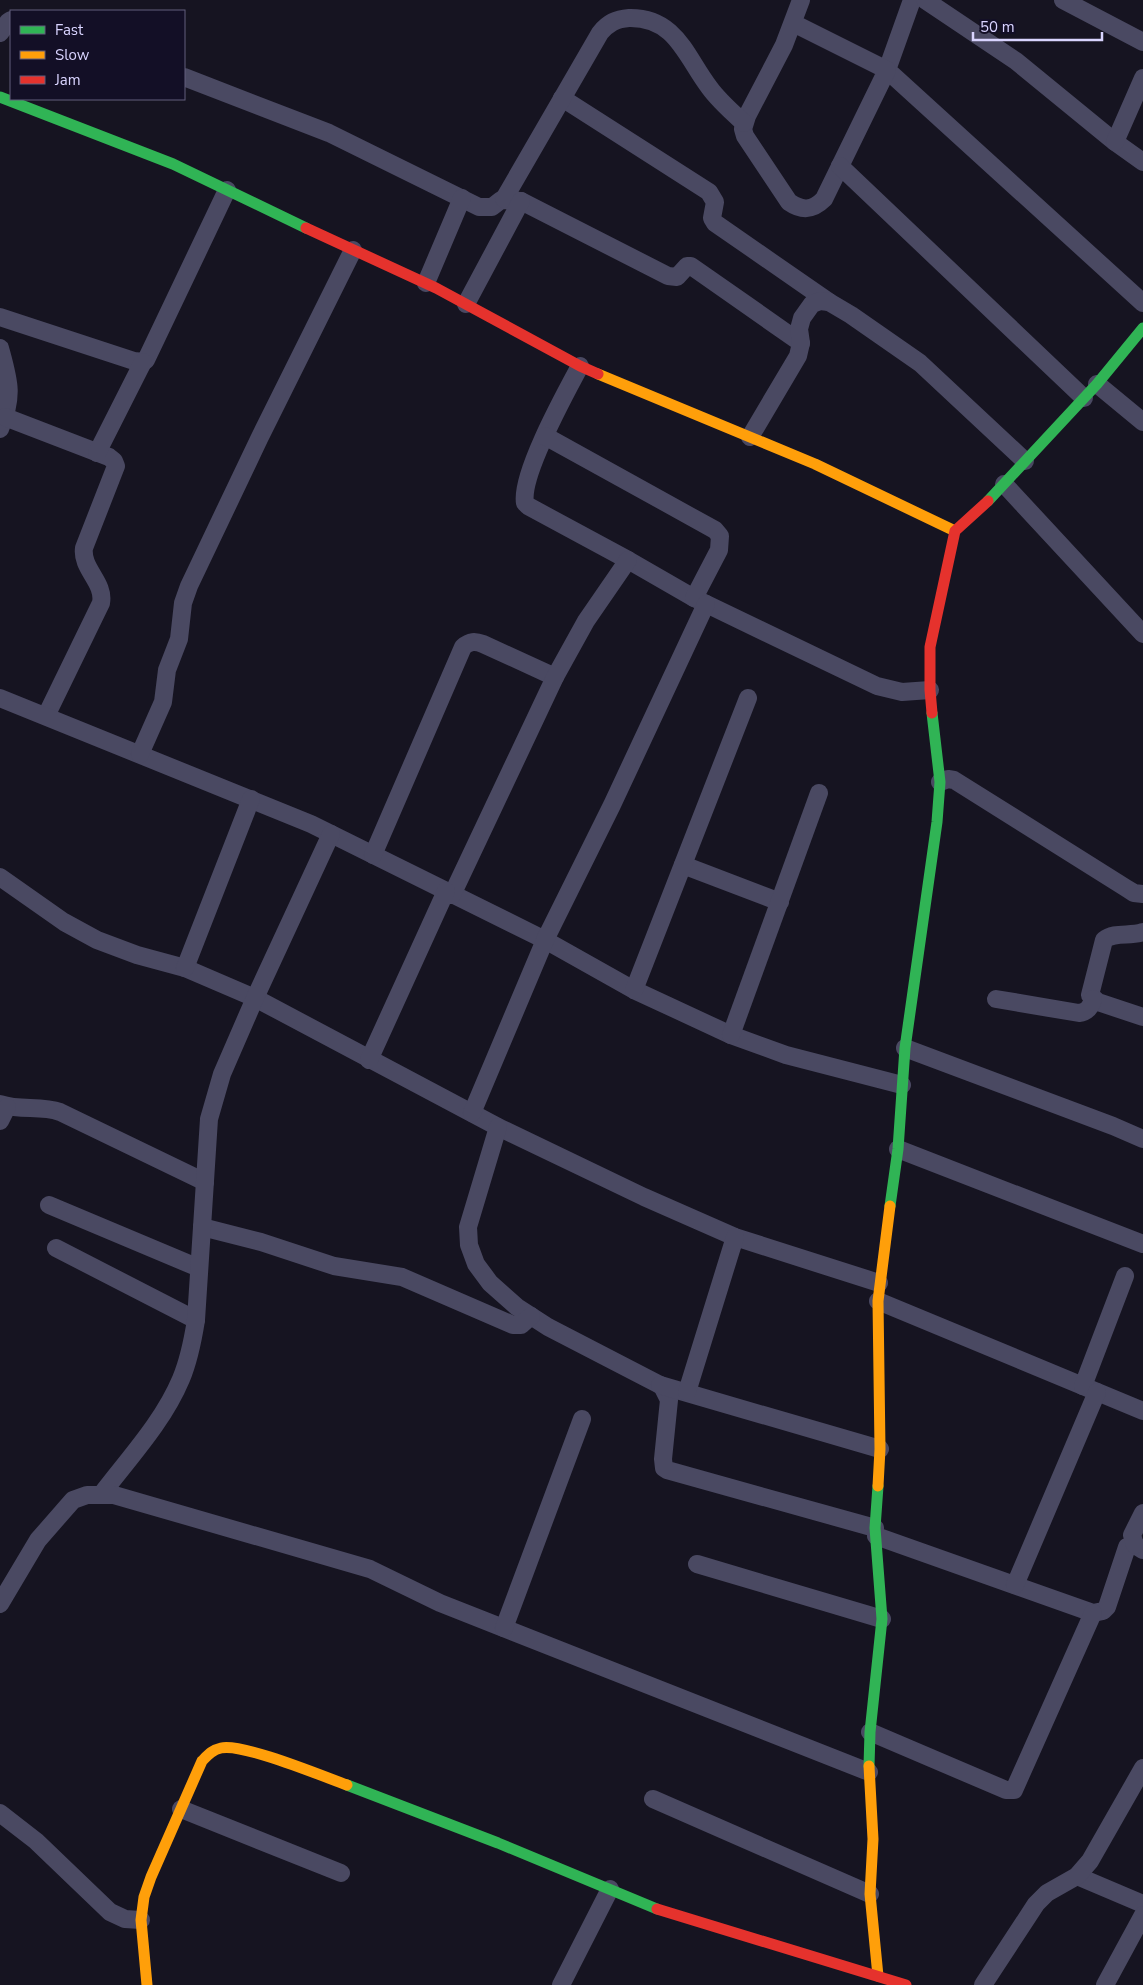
<svg xmlns="http://www.w3.org/2000/svg" width="1143" height="1985" viewBox="0 0 1143 1985" font-family="'Nunito Sans',sans-serif">
<style>
.lines{fill:none;stroke-linecap:round;stroke-linejoin:round}
.street{stroke:#4a4962;stroke-width:18}
.fast{stroke:#30b455;stroke-width:11}
.slow{stroke:#ff9f0a;stroke-width:11}
.jam{stroke:#e5322d;stroke-width:11}
</style>
<rect width="100%" height="100%" fill="#161421"/>
<g class="lines">
<!-- street -->
<g class="street">
<path d="M912,0l-25,70 256,233"/>
<path d="M925,0l91,61 99,81 28,20"/>
<path d="M1063,0l80,42"/>
<path d="M793,23l94,47 -63,129c-12,12 -22,12 -35,3l-44,-66 -2,-7 4,-13 37,-71 17,-45"/>
<path d="M0,33l8,-11 3,-2"/>
<path d="M184,77l145,56 150,74h13l9,-7 20,1 147,75 9,1 10,-11h4l110,77"/>
<path d="M562,98l147,94 6,10 -3,16 3,5 114,79"/>
<path d="M1115,142l28,-64"/>
<path d="M840,166l244,232"/>
<path d="M504,199l96,-166c8,-10 16,-14 29,-15 47,-1 57,39 80,69 10,14 23,25 35,36"/>
<path d="M426,283l36,-85"/>
<path d="M466,304l55,-103"/>
<path d="M0,317l134,44 9,1 3,-2 81,-170"/>
<path d="M0,348c9,33 14,47 0,81"/>
<path d="M580,366c-15,28 -60,109 -55,137l3,3 100,54 66,38 183,88 25,6 28,-2"/>
<path d="M1097,384l46,38"/>
<path d="M5,417l104,40 5,4 2,5 -32,82c-3,21 21,34 17,55l-55,113"/>
<path d="M545,436l170,94 5,6 -1,14 -25,48"/>
<path d="M750,437l48,-81 3,-13 -2,-14 3,-11 10,-14 8,-3 9,1 22,13 69,48 105,98"/>
<path d="M97,453l46,-91"/>
<path d="M1004,484l139,150"/>
<path d="M0,698l311,126 234,116 89,50 97,45 55,20 116,30"/>
<path d="M140,754l23,-52 4,-32 12,-31 4,-36 6,-17 70,-147 94,-189"/>
<path d="M940,782l8,-3 6,1 172,108 8,5 9,1"/>
<path d="M373,855l90,-208c7,-6 12,-6 20,-3l72,33"/>
<path d="M683,865l97,37"/>
<path d="M0,877l64,45 33,18 40,15 48,13 70,30 243,129 146,70 91,40 144,46"/>
<path d="M452,895l103,-218 31,-56 42,-61"/>
<path d="M1143,932c-13,5 -28,-1 -39,8l-14,55 8,7 45,15"/>
<path d="M185,968l66,-169"/>
<path d="M634,990l114,-292"/>
<path d="M996,999l83,14c8,-1 12,-6 14,-14"/>
<path d="M731,1035l88,-242"/>
<path d="M905,1048l208,78 30,13"/>
<path d="M369,1060l77,-169"/>
<path d="M0,1104c20,7 41,1 60,8l145,70"/>
<path d="M472,1113l73,-173 67,-135 94,-201"/>
<path d="M0,1121l7,-14"/>
<path d="M498,1127l-30,100 1,18 7,19 14,19 27,24 31,20 114,59 7,14 -6,59 1,9 3,2 208,58"/>
<path d="M898,1149l245,95"/>
<path d="M49,1205l150,63"/>
<path d="M202,1227l59,15 73,24 68,11 111,48h8l10,-9"/>
<path d="M56,1248l140,72"/>
<path d="M878,1301l265,110"/>
<path d="M660,1385l220,64"/>
<path d="M1083,1386l42,-110"/>
<path d="M687,1392l48,-155"/>
<path d="M101,1495c28,-37 62,-73 80,-116 8,-19 12,-40 15,-59l13,-201 13,-45 33,-76 76,-164"/>
<path d="M876,1536l217,77 10,-2 4,-4 20,-60 8,-2 8,5"/>
<path d="M1135,1545l-3,-10 11,-22"/>
<path d="M697,1564l185,55"/>
<path d="M1015,1585l82,-193"/>
<path d="M0,1604l38,-64 35,-40 14,-5h27l256,74 70,34 429,169"/>
<path d="M504,1628l78,-209"/>
<path d="M870,1732l136,58h8l79,-177"/>
<path d="M653,1799l217,95"/>
<path d="M181,1809l160,64"/>
<path d="M0,1813l36,28 74,71 15,7 16,1"/>
<path d="M1077,1876l66,28"/>
<path d="M561,1985l49,-96"/>
<path d="M983,1985l53,-81 11,-11 30,-17 13,-15 53,-93"/>
<path d="M1105,1985l38,-70"/>
</g>
<!-- fast -->
<g class="fast">
<path d="M0,97l173,67 133,64"/>
<path d="M988,501l109,-117 46,-56"/>
<path d="M890,1206l8,-57 7,-101 32,-226 3,-40 -8,-69"/>
<path d="M869,1766l1,-34 12,-113 -7,-91 3,-42"/>
<path d="M347,1785l151,58 159,66"/>
</g>
<!-- slow -->
<g class="slow">
<path d="M598,374l217,90 140,67"/>
<path d="M878,1486l2,-37 -2,-148 12,-95"/>
<path d="M869,1766l4,73 -3,55 8,82"/>
<path d="M147,1985l-6,-65 3,-23 7,-20 51,-116c6,-6 10,-11 19,-13 22,-5 101,28 126,37"/>
</g>
<!-- jam -->
<g class="jam">
<path d="M306,228l130,60 144,78 18,8"/>
<path d="M932,713l-2,-23v-43l25,-116 33,-30"/>
<path d="M657,1909l249,76"/>
</g>
</g>
<!-- legend -->
<rect x="10" y="10" width="175" height="90" fill="#130f26" stroke="#625e7d"/>
<rect x="20" y="26" width="25" height="8" fill="#30b455" stroke="#625e7d"/>
<text x="55" y="35" font-size="15" fill="#d9d4ff">Fast</text>
<rect x="20" y="51" width="25" height="8" fill="#ff9f0a" stroke="#625e7d"/>
<text x="55" y="60" font-size="15" fill="#d9d4ff">Slow</text>
<rect x="20" y="76" width="25" height="8" fill="#e5322d" stroke="#625e7d"/>
<text x="55" y="85" font-size="15" fill="#d9d4ff">Jam</text>
<!-- scale -->
<path d="M973 32v8h129v-8" fill="none" stroke="#d9d4ff" stroke-width="2.5"/>
<text x="980" y="32" font-size="15" fill="#d9d4ff" stroke="#130f26" stroke-width="4" paint-order="stroke">50 m</text>
</svg>
